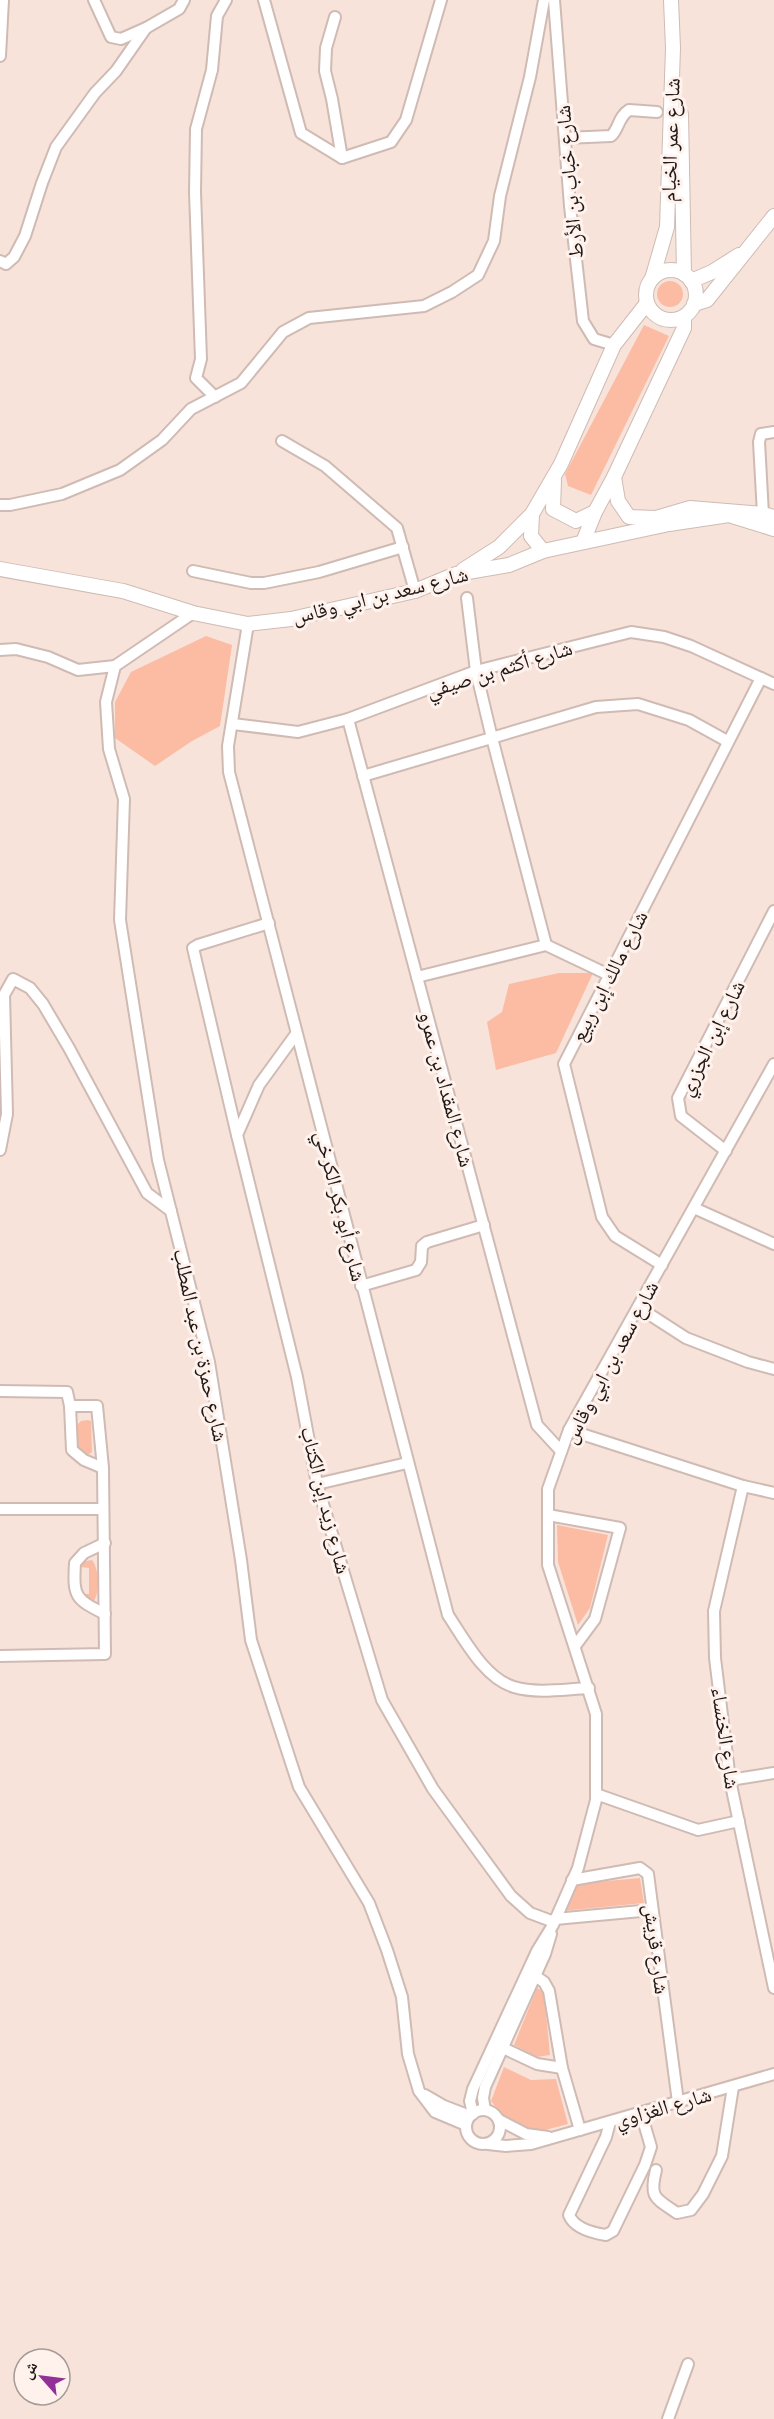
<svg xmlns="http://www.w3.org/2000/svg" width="774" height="2419" viewBox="0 0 774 2419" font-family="'Source Serif 4','Noto Naskh Arabic',serif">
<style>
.green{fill:#fbbca3}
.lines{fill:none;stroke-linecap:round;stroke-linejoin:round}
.minor-casing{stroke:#cfbbb3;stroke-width:14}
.tertiary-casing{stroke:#cfbbb3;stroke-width:16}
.minor{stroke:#fff;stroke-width:10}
.tertiary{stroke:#fff;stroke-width:14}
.labels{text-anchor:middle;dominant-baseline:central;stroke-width:6;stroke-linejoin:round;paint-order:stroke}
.street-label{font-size:21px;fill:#1f1815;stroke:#fff2ed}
</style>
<rect width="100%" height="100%" fill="#f8e3db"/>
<!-- green -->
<g class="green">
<circle cx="670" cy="294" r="13"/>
<path d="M644,325l25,11 -78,159 -23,-9 -3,-12z"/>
<path d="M206,636l26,9 -12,81 -28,15 -37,25 -40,-28v-36l16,-30z"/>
<path d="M559,973h34l-37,80 -60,17 -9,-48 15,-10 7,-28z"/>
<path d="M88,1420l3,1 1,31 -4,3 -11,-7 1,-24 3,-3z"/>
<path d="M557,1525l51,10 -18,73 -12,17 -20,-63z"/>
<path d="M92,1560c7,8 8,32 2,41h-4l-8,-7h7v-26l-8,-1v-5z"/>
<path d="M640,1878l4,25 -82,8 13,-27z"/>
<path d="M537,1988l7,4 6,63 -13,2 -23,-12z"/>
<path d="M504,2067l27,13 25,-1 12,45 -30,8 -31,-10 -16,-21z"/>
</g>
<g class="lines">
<!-- minor casing -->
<g class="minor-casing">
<g id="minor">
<path d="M94,0l17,37 10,2 25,-11"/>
<path d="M264,0l37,133 41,25 49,-16 15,-22 35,-120"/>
<path d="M554,0l16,206 13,115 11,18 20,6"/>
<path d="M335,17l-9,31 -1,23 7,28 10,59"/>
<path d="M0,56l3,-56"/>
<path d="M565,138l46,-2c8,-7 7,-19 18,-26l28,2"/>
<path d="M0,261l6,3 8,-7 11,-21 17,-53 14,-36 39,-54 21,-22 30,-43 33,-19 5,-9"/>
<path d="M215,397l-19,-19 5,-19 -6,-167 1,-63 16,-59 5,-54 9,-16"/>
<path d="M282,441l43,25 72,62 18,63"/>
<path d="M0,505h10l52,-11 58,-24 42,-30 29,-31 50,-26 42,-51 26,-14 115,-12 28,-14 26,-17 16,-34 6,-45 30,-119 14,-77"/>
<path d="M763,514l-4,-72 2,-8 13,-2"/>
<path d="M193,571l58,12h13l55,-11 84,-25"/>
<path d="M467,598l9,73 15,63 55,211"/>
<path d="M193,613l-78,53 -9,36 3,47 15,50 -4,121 38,240 51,202 32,198 10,80 48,147 70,116 18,47 15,47 6,57 11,37 16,21 31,13"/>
<path d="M248,624l-20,122 1,26 219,843c16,24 37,64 66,72 23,7 51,2 75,1"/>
<path d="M0,650l16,-1 32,8 30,13 37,-4"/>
<path d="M348,719l189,706 24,26"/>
<path d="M233,724l65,8 50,-13 128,-48 155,-39 33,5 27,9 83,38"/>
<path d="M363,776l233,-69 42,-3 51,16 38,21"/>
<path d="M417,977l129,-32 63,30"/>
<path d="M296,1034l-37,51 -22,50 60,242 20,107 65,216 51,89 78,107 19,17 24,9"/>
<path d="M237,1135l-44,-187 5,-3 71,-22"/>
<path d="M0,1150l7,-36 -3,-119 9,-16 17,9 13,16 26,44 78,145 24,18"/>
<path d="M726,1151l-45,-35 -3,-18 96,-187"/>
<path d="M694,1208l80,36"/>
<path d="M662,1265l-47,-29 -13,-19 -38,-153 197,-386"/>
<path d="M361,1286l55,-16 5,-8 1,-16 5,-4 57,-17"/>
<path d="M638,1307l48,31 62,24 26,7"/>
<path d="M0,1391l67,1 3,14 2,44 12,10 19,8"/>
<path d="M569,1430l174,56 31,7"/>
<path d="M317,1484l90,-21"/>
<path d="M743,1486l-29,125 1,47 15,122 44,208"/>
<path d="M0,1509h103"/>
<path d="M548,1515l72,13 -25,91 -20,27"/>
<path d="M105,1543l-21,10 -9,10c-2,34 0,36 30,51"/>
<path d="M0,1656l105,-2 -2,-186 -6,-62h-27"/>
<path d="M730,1780l44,-7"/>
<path d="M596,1794l102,36 41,-9"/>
<path d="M572,1880l68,-12 8,6 30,228"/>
<path d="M555,1919l97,-9"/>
<path d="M535,1976l9,6 5,9 13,77 18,62"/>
<path d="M503,2048l34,16 25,4"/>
<path d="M425,2095l19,11 26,10"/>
<circle cx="483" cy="2127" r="17"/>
<path d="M485,2110l-2,-12 2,-11 60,-133 6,-20"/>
<path d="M473,2114l-3,-13 3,-12 64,-138 16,-26 25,-57 18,-68v-86l-48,-149v-76l21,-59 205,-366"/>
<path d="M499,2120l27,14 22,3"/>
<path d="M610,2122l-4,15 -37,78c5,13 24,18 37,20l7,-4 32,-66 6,-18 -10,-34"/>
<path d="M488,2144l18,2 25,-2 243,-70"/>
<path d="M656,2170c-7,28 -1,28 21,43l14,-3 12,-16 19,-38 11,-69"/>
<path d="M668,2419l20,-55"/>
</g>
</g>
<!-- tertiary casing -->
<g class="tertiary-casing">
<g id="tertiary">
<path d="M681,114l3,160"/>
<circle cx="671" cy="295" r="25"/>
<path d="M652,279l15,-52 6,-179 -2,-48"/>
<path d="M691,281l21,-9 27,-17"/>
<path d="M694,304l13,-4 67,-84"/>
<path d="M614,477l4,24 11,16 27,1 34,-10 73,6 11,3"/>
<path d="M554,480l-1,29 23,12 19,-9"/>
<path d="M532,514l-1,22 12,15"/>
<path d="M583,542l12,-30 19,-35 70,-149v-11"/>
<path d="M0,569l123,22 70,22 55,11 43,-5 124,-28 41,-17 53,-9 34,-14 126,-27 60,-9 45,14"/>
<path d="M463,570l36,-23 33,-33 29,-50 53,-119 33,-42"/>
</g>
</g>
<!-- minor -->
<use href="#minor" class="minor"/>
<!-- tertiary -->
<use href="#tertiary" class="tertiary"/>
</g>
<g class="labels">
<!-- street labels -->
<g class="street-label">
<text transform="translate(670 140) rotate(-88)">شارع عمر الخيام</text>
<text transform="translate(569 182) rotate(-95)">شارع خباب بن الأرط</text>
<text transform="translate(380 595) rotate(-14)">شارع سعد بن ابي وقاس</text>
<text transform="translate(499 669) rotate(-17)">شارع أكثم بن صيفي</text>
<text transform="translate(609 976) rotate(-63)">شارع مالك إبن ربيع</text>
<text transform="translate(711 1038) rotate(-64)">شارع إبن الجزري</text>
<text transform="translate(447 1089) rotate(75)">شارع المقداد بن عمرو</text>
<text transform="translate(341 1206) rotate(76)">شارع أبو بكر الكرخي</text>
<text transform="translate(201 1345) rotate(78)">شارع حمزة بن عبد المطلب</text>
<text transform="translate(610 1362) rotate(-62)">شارع سعد بن ابي وقاس</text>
<text transform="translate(326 1500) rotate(76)">شارع زيد إبن الكتاب</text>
<text transform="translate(726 1738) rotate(82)">شارع الخنساء</text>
<text transform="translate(657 1949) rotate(83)">شارع قريش</text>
<text transform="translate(663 2107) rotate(-16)">شارع الغزاوي</text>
</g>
</g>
<!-- north arrow -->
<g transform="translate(42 2377) rotate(298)"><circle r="28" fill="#fff2ed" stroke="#a59b97" stroke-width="1.5"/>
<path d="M0-4.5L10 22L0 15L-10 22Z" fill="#933097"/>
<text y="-9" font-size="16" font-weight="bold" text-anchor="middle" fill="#1f1815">ش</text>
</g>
</svg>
